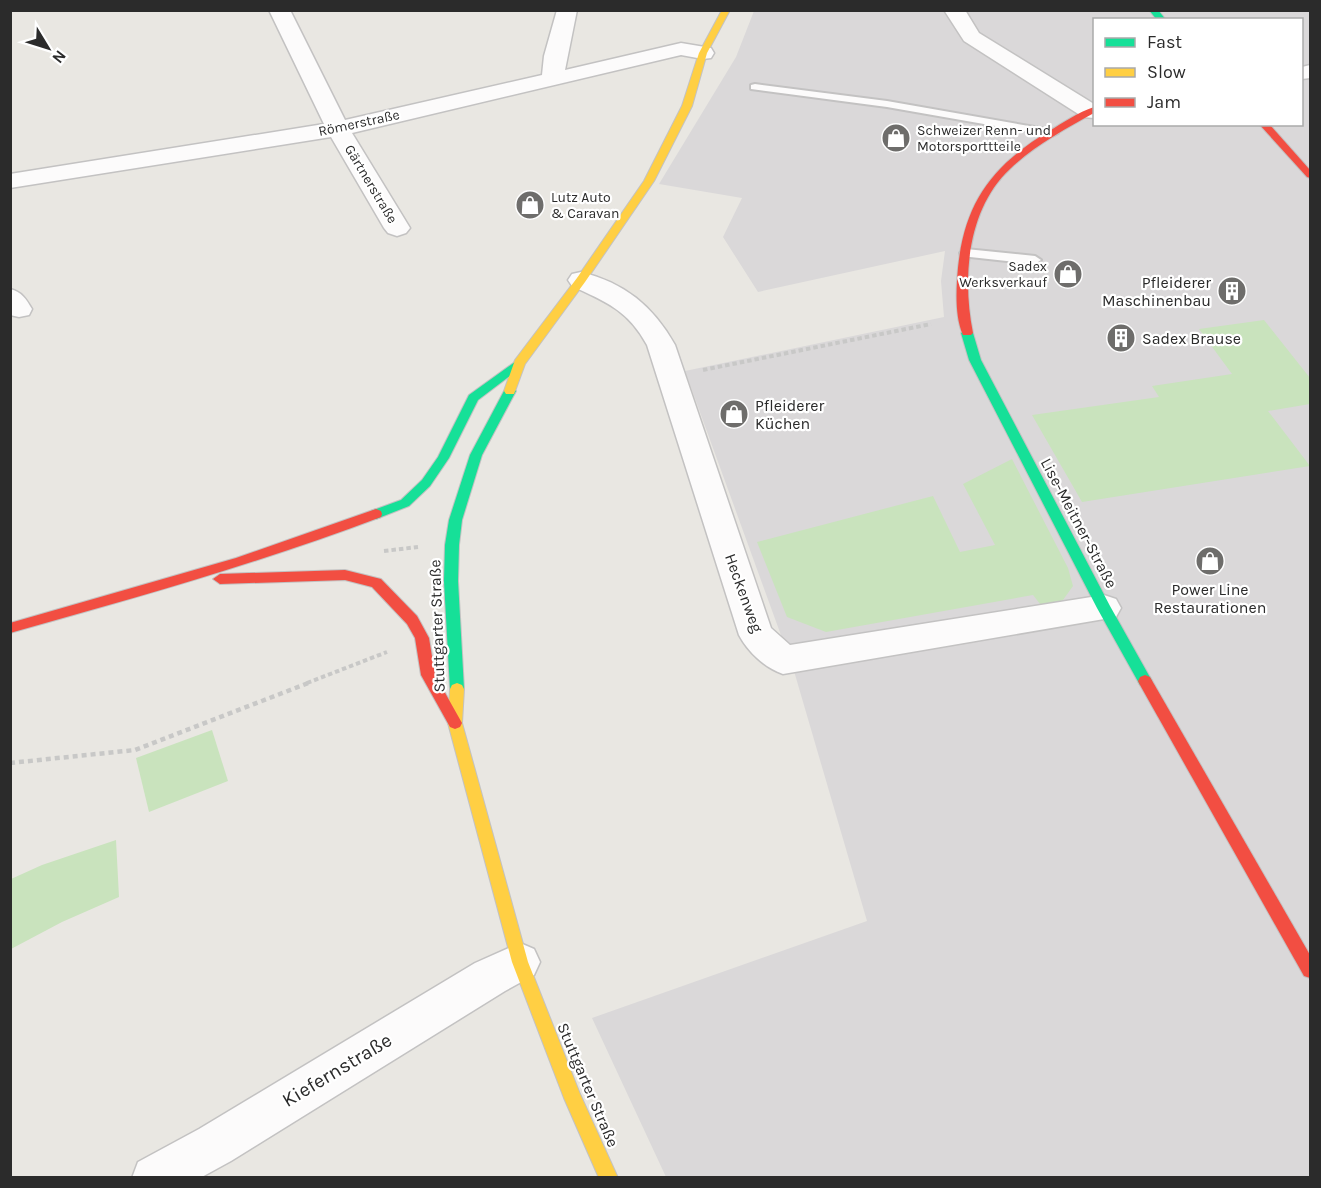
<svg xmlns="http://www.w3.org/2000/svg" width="1321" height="1188" viewBox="0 0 1321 1188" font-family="Karla,sans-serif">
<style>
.industrial{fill:#dad8d9;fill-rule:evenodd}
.green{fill:#c9e3bd}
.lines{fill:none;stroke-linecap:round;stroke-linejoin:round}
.lane-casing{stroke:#c3c2c2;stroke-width:4}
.street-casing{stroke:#c3c2c2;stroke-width:3}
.fast-casing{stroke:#c3c2c2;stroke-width:2}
.slow-casing{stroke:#c3c2c2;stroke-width:2}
.jam-casing{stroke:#c3c2c2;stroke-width:2}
.path-far1{stroke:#c8c8c7;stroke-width:4;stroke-dasharray:4.5 3;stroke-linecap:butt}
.path{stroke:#c8c8c7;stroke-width:4.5;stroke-dasharray:5 4;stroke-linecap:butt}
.lane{fill:#fcfbfb;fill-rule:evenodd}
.street{fill:#fcfbfb;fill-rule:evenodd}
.fast{fill:#16e098;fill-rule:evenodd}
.slow{fill:#ffcf43;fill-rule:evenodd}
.jam{fill:#f24e42;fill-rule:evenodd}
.labels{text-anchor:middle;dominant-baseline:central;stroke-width:4.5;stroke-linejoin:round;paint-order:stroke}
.far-street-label{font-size:14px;fill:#2b2b2b;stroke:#fff}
.far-poi-label{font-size:14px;fill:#2b2b2b;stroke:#fff;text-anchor:start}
.poi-label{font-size:16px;fill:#2b2b2b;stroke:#fff;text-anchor:start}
.street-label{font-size:16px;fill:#2b2b2b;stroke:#fff}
.near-street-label{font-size:20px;fill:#2b2b2b;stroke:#fff}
</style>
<rect width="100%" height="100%" fill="#e9e7e2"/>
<!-- industrial -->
<path class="industrial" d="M754,11h556v1166h-644l-74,-159 275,-97 -73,-250 -109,-300 259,-54 -3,-36 4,-30 -187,41 -35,-55 19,-39 -83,-14 77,-127zM1094,20h208v104h-208z"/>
<!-- green -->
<g class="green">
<path d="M1264,320l46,58v26l-42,7 42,55 -228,36 -50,-87 127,-18 -7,-11 80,-12 -33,-45z"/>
<path d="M1012,459l56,109 5,18 -10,14 -19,9 -11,-14 -207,37 -39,-15 -30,-75 176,-46 27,56 35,-7 -32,-61z"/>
<path d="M212,730l16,51 -79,31 -13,-54z"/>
<path d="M116,840l3,57 -57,25 -51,27v-70l31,-14z"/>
</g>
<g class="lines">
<!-- lane casing -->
<g class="lane-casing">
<g id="lane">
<path d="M755,84l132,17 165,29 6,3 -6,3 -165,-29 -136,-18v-4z"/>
<path d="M966,249l69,7 6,4 -6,4 -74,-8 -1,-3z"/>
</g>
</g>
<!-- street casing -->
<g class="street-casing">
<g id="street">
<path d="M269,10h21l55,110 197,-45 2,-19 13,-46h20l-12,60 116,-27 30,5 3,5 -3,5 -8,1 -22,-4 -329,78 58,95 -4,5 -9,3 -9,-3 -4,-5 -53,-91 -321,51v-14l314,-50z"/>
<path d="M944,10h21l14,23 115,71v14l-11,-1 -119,-76z"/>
<path d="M1310,65v13l-8,1v-12z"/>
<path d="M581,272c44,11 72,34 94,73l96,283 19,17 314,-50 12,4 5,9 -5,9 -333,57c-18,-6 -35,-22 -44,-39l-92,-290c-19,-35 -41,-43 -75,-59l-4,-6 4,-6z"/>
<path d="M10,289c12,3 16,10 22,20l-3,6 -10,2 -9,-2z"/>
<path d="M520,943l14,6 6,13 -6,13 -29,16 -274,170 -31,17h-68l6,-16 61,-33 276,-166z"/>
</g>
</g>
<!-- fast casing -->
<g class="fast-casing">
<g id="fast">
<path d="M1149,10h9l8,10h-9z"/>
<path d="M967,329l6,4 8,27 129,246 42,75 -2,4h-10l-43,-77 -128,-248 -8,-27z"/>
<path d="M519,359l4,1v6l-45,34 -29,58 -19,28 -21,20 -33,13 -5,-2 -1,-3 1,-3 30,-11 21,-20 16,-23 31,-62z"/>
<path d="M510,387l6,4 -34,64 -20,65 -3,25 -1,36 6,108 -2,4h-10l-2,-4 -6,-108 1,-36 4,-25 21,-65 34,-64z"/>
</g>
</g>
<!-- slow casing -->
<g class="slow-casing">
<g id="slow">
<path d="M722,10h8l-23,43 -15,53 -38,75 -69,101 -60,82 -11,30h-8l-2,-3 11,-31 62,-82 67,-97 38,-75 17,-53z"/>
<path d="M457,683l5,2 2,4 -2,34 66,239 52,132 38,84h-19l-35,-80 -52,-136 -64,-239 2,-34 2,-4z"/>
</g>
</g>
<!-- jam casing -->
<g class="jam-casing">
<g id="jam">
<path d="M1094,107v6c-29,16 -60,33 -84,56 -43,40 -48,110 -37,164l-2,2h-8c-7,-15 -7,-37 -6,-54 4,-73 31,-113 92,-150 14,-8 29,-19 45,-24z"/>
<path d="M1259,124h10l41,46v8l-3,-1z"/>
<path d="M376,509l5,2 1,3 -1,3c-122,46 -246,81 -371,116v-10l226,-65z"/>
<path d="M345,570l36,9 36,37 12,22 6,37 27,48 -2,4 -5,2 -5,-2 -29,-52 -6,-37 -8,-14 -35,-37 -27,-7 -125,4 -7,-5 7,-5z"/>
<path d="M1145,675l5,2 160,278v23l-6,-2 -164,-291 -2,-4 2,-4z"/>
</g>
</g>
<!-- path-far1 -->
<g class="path-far1">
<path d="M703,370l228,-46"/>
<path d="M384,551l34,-4"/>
<path d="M307,683l80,-31"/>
</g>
<!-- path -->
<path class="path" d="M10,763l125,-13 176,-68"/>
<!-- lane -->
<use href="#lane" class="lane"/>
<!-- street -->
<use href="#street" class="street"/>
<!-- fast -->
<use href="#fast" class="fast"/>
<!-- slow -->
<use href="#slow" class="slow"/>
<!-- jam -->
<use href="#jam" class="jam"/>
</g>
<!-- icons -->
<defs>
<g id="shop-disc" transform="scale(1.5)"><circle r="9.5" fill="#6e6d6b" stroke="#fff"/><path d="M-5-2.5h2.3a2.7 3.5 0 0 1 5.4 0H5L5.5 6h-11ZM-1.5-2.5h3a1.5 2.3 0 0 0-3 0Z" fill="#fff"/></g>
<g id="building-disc" transform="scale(1.5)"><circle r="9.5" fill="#6e6d6b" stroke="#fff"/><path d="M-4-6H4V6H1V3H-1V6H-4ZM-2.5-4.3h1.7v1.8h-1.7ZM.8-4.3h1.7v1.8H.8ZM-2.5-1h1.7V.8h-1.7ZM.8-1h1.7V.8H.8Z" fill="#fff"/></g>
</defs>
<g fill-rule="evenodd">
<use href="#shop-disc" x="896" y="138"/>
<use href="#shop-disc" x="530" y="205"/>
<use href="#shop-disc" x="1068" y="274"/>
<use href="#building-disc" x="1232" y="291"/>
<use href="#building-disc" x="1121" y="338"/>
<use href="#shop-disc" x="734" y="414"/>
<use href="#shop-disc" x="1210" y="561"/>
</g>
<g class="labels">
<!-- far-street labels -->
<g class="far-street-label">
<text transform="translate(359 123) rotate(-12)">Römerstraße</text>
<text transform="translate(371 184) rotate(59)">Gärtnerstraße</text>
</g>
<!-- far-poi labels -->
<g class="far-poi-label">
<text x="917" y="130">Schweizer Renn- und<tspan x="917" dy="16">Motorsporttteile</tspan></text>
<text x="551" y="197">Lutz Auto<tspan x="551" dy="16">&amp; Caravan</tspan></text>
<text x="1047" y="266" text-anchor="end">Sadex<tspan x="1047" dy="16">Werksverkauf</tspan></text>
</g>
<!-- poi labels -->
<g class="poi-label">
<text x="1211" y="282" text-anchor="end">Pfleiderer<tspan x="1211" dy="18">Maschinenbau</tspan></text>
<text x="1142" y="338">Sadex Brause</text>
<text x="755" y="405">Pfleiderer<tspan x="755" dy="18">Küchen</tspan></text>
<text x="1210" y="589" text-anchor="middle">Power Line<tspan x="1210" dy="18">Restaurationen</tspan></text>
</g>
<!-- street labels -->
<g class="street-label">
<text transform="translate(1079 523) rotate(62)">Lise-Meitner-Straße</text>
<text transform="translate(744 593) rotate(70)">Heckenweg</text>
<text transform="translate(437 626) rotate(-92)">Stuttgarter Straße</text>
<text transform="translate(588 1085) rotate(67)">Stuttgarter Straße</text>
</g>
<!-- near-street labels -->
<g class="near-street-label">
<text transform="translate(337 1070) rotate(-31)">Kiefernstraße</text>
</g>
</g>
<!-- border -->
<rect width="1321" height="1188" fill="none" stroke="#2b2b2b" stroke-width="24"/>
<!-- legend -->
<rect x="1093" y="18" width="210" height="108" fill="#ffffff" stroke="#aaaaaa" stroke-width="1.5"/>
<rect x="1105" y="38" width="30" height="9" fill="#16e098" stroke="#aaaaaa" stroke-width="1.5"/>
<text x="1147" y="48" font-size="18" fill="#2b2b2b">Fast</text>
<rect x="1105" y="68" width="30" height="9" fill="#ffcf43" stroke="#aaaaaa" stroke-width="1.5"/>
<text x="1147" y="78" font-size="18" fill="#2b2b2b">Slow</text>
<rect x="1105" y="98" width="30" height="9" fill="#f24e42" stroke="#aaaaaa" stroke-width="1.5"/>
<text x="1147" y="108" font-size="18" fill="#2b2b2b">Jam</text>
<!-- north arrow -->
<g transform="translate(48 48) rotate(128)" stroke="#ffffff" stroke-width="4.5" paint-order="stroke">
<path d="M0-4.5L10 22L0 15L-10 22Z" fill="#2b2b2b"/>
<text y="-9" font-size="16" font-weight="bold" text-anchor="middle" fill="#2b2b2b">N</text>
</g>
</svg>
